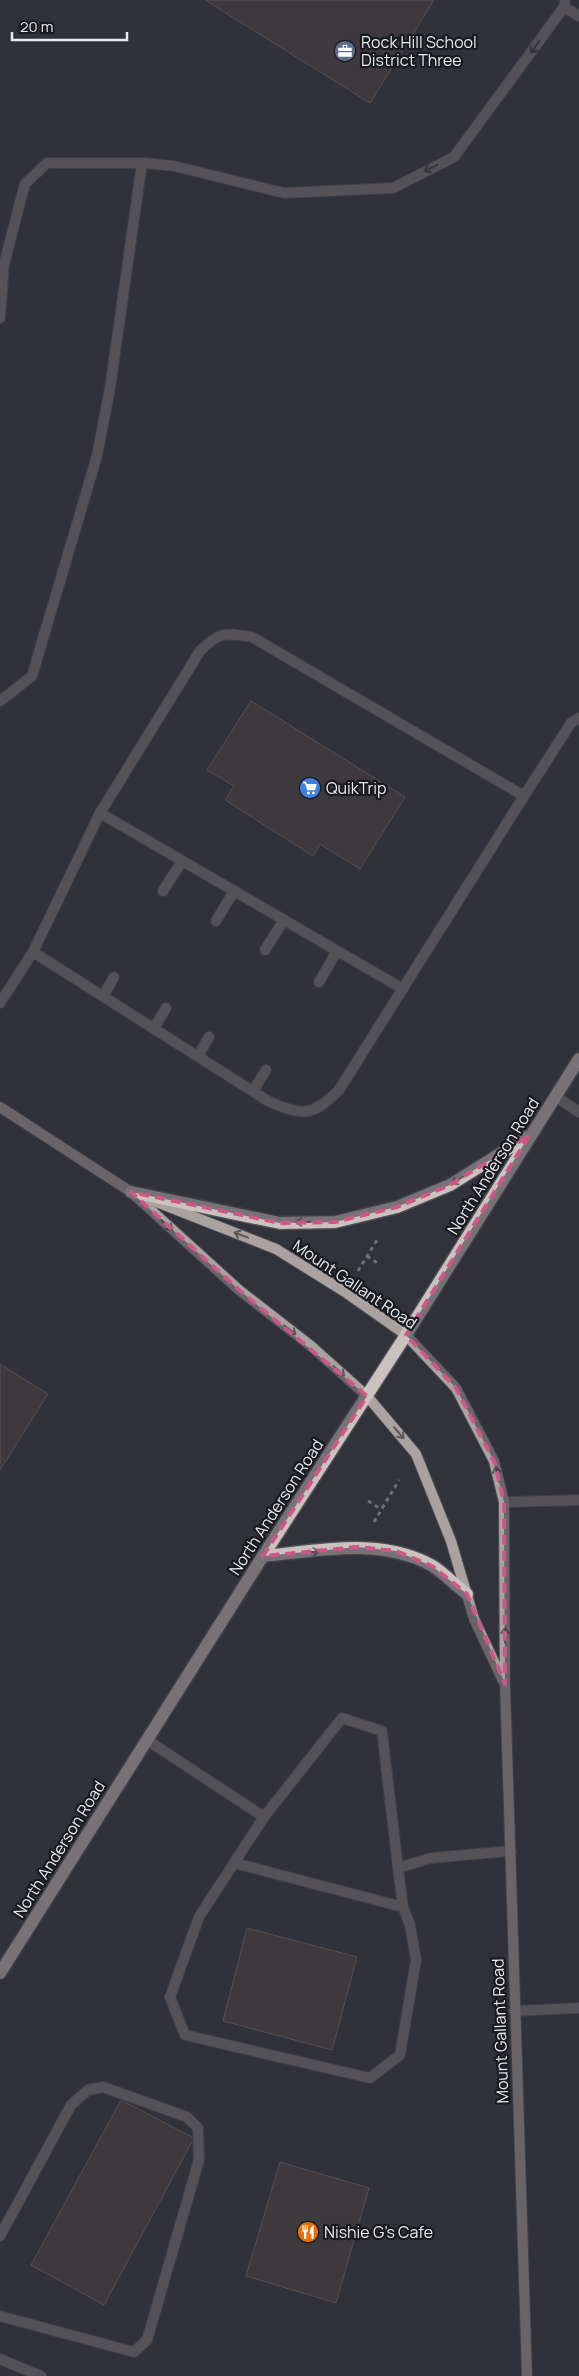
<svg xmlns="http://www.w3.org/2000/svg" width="579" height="2376" viewBox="0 0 579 2376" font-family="Manrope,sans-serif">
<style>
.building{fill:#4c4340;stroke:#7e7471}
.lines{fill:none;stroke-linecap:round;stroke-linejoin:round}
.lane-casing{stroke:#4e4f57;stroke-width:12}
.street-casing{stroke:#4e4f57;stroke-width:12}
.secondary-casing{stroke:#4e4f57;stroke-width:12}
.primary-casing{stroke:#4e4f57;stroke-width:15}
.path{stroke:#6f7077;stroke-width:3;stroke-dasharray:4 4;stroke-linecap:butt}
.lane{stroke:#7f7a79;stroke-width:10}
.street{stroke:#7f7a79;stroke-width:10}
.secondary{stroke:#aaa2a1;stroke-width:10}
.primary{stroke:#cbc1bf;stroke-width:12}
.oneway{stroke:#383739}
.oneway2{stroke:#726e6e}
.oneway3{stroke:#5a5759}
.marked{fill:none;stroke:#ce5787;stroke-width:4;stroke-dasharray:10 6;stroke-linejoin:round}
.labels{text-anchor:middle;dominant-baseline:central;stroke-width:4.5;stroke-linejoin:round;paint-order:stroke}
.poi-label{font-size:16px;fill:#e9eaef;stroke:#191a1e;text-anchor:start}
.street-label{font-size:16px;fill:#e9eaef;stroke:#191a1e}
</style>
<rect width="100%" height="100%" fill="#31323a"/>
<!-- building -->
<g class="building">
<path d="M205,0h229l-64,103z"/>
<path d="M251,701l154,96 -45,72 -40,-25 -7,12 -88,-56 9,-14 -27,-16z"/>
<path d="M0,1364l48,30 -48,76z"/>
<path d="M247,1928l110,29 -25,93 -109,-29z"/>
<path d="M121,2100l73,38 -90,167 -73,-40z"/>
<path d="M280,2162l89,26 -33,115 -90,-27z"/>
</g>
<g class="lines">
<!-- lane casing -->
<g class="lane-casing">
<g id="lane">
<path d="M564,7l15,9"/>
<path d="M0,318l4,-54 21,-80 22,-21h95l32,3 110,27 109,-5 61,-31 110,-150 1,-7"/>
<path d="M0,701l32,-25 65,-220 13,-68 32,-225"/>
<path d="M524,796l47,-73 8,-5"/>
<path d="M100,813l303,176"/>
<path d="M163,891l19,-30"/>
<path d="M216,921l18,-30"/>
<path d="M265,950l19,-30"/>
<path d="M319,982l18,-31"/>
<path d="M103,996l11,-19"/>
<path d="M0,1003l33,-51 67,-139 100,-162c20,-20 25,-18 52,-14l272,159 -185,294c-27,27 -37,26 -71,11l-235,-149"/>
<path d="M154,1028l12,-20"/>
<path d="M198,1056l11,-19"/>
<path d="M253,1091l13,-21"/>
<path d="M555,1096l24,16"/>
<path d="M504,1502l75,-2"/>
<path d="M147,1740l117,77 -30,46 169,44 -5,-39 33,-10 80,-7"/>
<path d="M264,1817l78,-99 40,13 16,137"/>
<path d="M234,1863l-35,54 -29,80 15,38 185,43 30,-23 16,-95 -6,-35 -7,-18"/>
<path d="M0,2236l71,-131 17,-15 15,-3 84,30 11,11 1,32 -52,180 -13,12 -134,-36"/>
<path d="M0,2359l41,17"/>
</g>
</g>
<!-- street casing -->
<g class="street-casing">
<path id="street" d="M514,2011l65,-3"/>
</g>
<!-- secondary casing -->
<g class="secondary-casing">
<g id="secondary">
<path d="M0,1107l131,85 108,98 72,56 56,50 49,58 35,87 23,78 29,62"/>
<path d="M154,1201l122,48 69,43 61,43 50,53 38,73 10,41 1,182 22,692"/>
</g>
</g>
<!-- primary casing -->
<g class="primary-casing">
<g id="primary">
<path d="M131,1192l149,31 55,-1 62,-15 53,-22 77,-48"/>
<path d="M263,1556c56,-5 116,-19 168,9 12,7 24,20 36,29"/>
<path d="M0,1973l263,-417 143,-221 173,-276"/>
</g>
</g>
<!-- path -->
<g class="path">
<path d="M367,1256l13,9"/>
<path d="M358,1271l19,-31"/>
<path d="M368,1501l13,8"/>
<path d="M374,1522l25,-42"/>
</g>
<!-- lane -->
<use href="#lane" class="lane"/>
<!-- street -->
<use href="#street" class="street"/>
<!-- secondary -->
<use href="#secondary" class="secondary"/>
<!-- primary -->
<use href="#primary" class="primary"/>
</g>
<!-- one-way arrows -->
<defs><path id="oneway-shaft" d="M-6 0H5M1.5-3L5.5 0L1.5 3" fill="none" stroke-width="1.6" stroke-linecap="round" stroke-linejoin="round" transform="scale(1.25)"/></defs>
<g class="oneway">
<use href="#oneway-shaft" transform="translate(535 47) rotate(126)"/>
<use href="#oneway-shaft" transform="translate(431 168) rotate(153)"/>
</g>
<g class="oneway2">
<use href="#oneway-shaft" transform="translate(458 1180) rotate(148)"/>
<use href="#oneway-shaft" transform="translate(303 1222) rotate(180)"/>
<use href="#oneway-shaft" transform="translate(312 1552) rotate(-5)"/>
</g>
<g class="oneway3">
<use href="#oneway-shaft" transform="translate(167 1225) rotate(42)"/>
<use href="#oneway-shaft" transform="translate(241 1235) rotate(-159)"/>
<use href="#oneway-shaft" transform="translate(290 1330) rotate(38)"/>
<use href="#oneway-shaft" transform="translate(339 1371) rotate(41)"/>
<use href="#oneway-shaft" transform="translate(399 1433) rotate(50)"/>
<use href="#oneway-shaft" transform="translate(497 1474) rotate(-104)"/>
<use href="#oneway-shaft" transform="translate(505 1635) rotate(-90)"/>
</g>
<!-- marked area -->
<path d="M0 0H579V2376H0ZM529,1136l-123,199 50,53 38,73 10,41 1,182 -38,-90 -35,-28 -36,-15 -38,-4 -95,9 104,-160 -128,-106 -108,-98 149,31 55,-1 62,-15 53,-22z" fill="#31323a" fill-opacity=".55" fill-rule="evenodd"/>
<path class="marked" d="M529,1136l-123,199 50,53 38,73 10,41 1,182 -38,-90 -35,-28 -36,-15 -38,-4 -95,9 104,-160 -128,-106 -108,-98 149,31 55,-1 62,-15 53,-22z"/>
<!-- icons -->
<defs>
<g id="office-disc" transform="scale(1.125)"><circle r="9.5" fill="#5c6f8a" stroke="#191a1e"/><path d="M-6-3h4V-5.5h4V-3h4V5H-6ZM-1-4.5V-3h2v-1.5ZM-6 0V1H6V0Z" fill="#fff"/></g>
<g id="supermarket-disc" transform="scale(1.125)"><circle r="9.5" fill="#3f7fe0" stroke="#191a1e"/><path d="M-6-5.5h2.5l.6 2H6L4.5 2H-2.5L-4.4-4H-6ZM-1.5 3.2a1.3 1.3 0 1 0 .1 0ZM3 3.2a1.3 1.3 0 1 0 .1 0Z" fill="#fff"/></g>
<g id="restaurant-disc" transform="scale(1.125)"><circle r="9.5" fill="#e8710a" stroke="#191a1e"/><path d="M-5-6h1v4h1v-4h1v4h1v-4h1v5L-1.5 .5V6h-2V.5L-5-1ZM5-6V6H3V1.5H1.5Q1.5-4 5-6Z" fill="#fff"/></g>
</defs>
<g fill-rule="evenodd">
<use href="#office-disc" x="345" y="51"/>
<use href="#supermarket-disc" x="310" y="788"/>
<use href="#restaurant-disc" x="308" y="2232"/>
</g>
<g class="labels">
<!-- poi labels -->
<g class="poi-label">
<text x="361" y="42">Rock Hill School<tspan x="361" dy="18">District Three</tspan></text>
<text x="326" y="788">QuikTrip</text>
<text x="324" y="2232">Nishie G's Cafe</text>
</g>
<!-- street labels -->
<g class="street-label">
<text transform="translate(493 1166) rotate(-58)">North Anderson Road</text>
<text transform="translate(355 1284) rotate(34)">Mount Gallant Road</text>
<text transform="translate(276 1507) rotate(-57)">North Anderson Road</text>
<text transform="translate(59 1849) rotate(-58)">North Anderson Road</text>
<text transform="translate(500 2031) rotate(-92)">Mount Gallant Road</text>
</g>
</g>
<!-- scale -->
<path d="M12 32v8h115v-8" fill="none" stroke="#e9eaef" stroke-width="2.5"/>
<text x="20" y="32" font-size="15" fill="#e9eaef" stroke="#191a1e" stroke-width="4" paint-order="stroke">20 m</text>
</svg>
